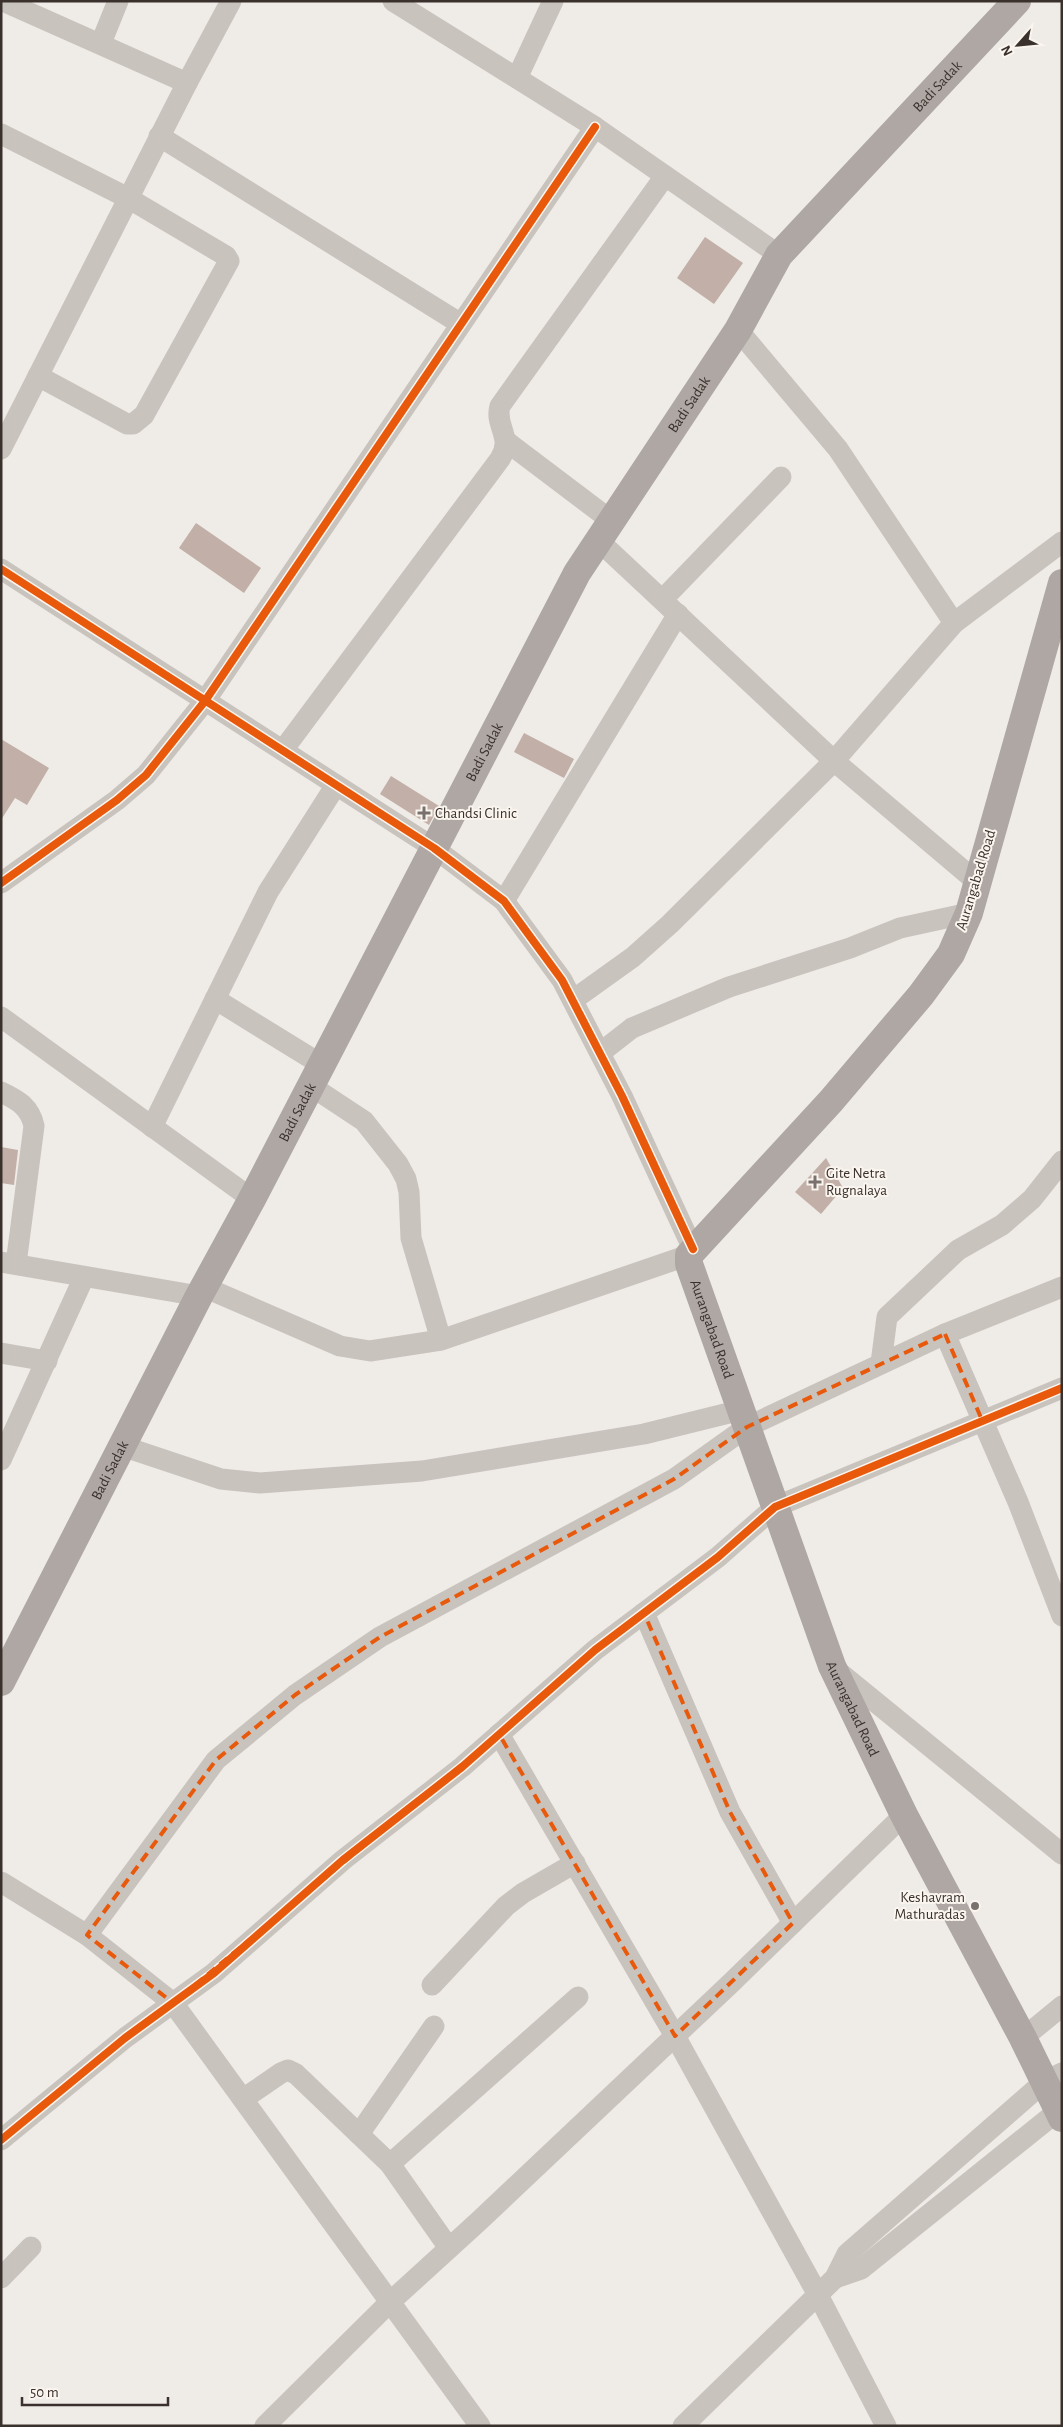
<svg xmlns="http://www.w3.org/2000/svg" width="1063" height="2427" viewBox="0 0 1063 2427" font-family="'Alegreya Sans',sans-serif">
<style>
.building{fill:#c1afa8}
.lines{fill:none;stroke-linecap:round;stroke-linejoin:round}
.minor{stroke:#c9c3be;stroke-width:21}
.primary{stroke:#aea7a3;stroke-width:28}
.cycleway-casing{stroke:#faf5ee;stroke-width:11}
.cycleway{stroke:#e8590c;stroke-width:8}
.marked{fill:none;stroke:#e8590c;stroke-width:4;stroke-dasharray:10 6;stroke-linejoin:round}
.poi-dot{fill:#79716d;stroke:#faf5ee;stroke-width:2}
.labels{text-anchor:middle;dominant-baseline:central;stroke-width:4;stroke-linejoin:round;paint-order:stroke}
.street-label{font-size:15px;fill:#3a302c;stroke:#faf5ee}
.poi-label{font-size:15px;fill:#3a302c;stroke:#faf5ee;text-anchor:start}
</style>
<rect width="100%" height="100%" fill="#efebe6"/>
<!-- building -->
<g class="building">
<path d="M705,237l38,26 -29,41 -37,-26z"/>
<path d="M196,523l65,45 -17,25 -65,-45z"/>
<path d="M524,733l50,26 -10,19 -50,-26z"/>
<path d="M1,739l48,29 -22,37 -12,-7 -14,22z"/>
<path d="M391,776l48,30 -10,19 -49,-31z"/>
<path d="M1,1147l17,3 -4,35 -13,-2z"/>
<path d="M826,1158l17,30 -22,26 -26,-22z"/>
</g>
<g class="lines">
<!-- minor -->
<g class="minor">
<path d="M3,1l184,82"/>
<path d="M393,1l202,126 184,128"/>
<path d="M101,43l17,-42"/>
<path d="M517,78l36,-77"/>
<path d="M1,134l127,64 98,58 3,5 -85,154 -11,9h-6l-89,-48"/>
<path d="M159,136l302,188"/>
<path d="M738,330l100,119 116,174"/>
<path d="M506,441l107,81"/>
<path d="M1,449l186,-366 44,-82"/>
<path d="M600,542l234,219 143,121"/>
<path d="M1,569l433,279 70,53 58,79 60,116 71,153"/>
<path d="M663,599l118,-122"/>
<path d="M283,750l217,-291c14,-22 -6,-33 0,-53l165,-230"/>
<path d="M1,883l116,-83 29,-25 59,-74 390,-574"/>
<path d="M504,901l174,-287"/>
<path d="M215,999l107,66"/>
<path d="M573,1000l60,-43 37,-33 164,-163 120,-138 108,-81"/>
<path d="M1,1017l251,182"/>
<path d="M600,1053l32,-25 97,-41 121,-39 50,-20 69,-15"/>
<path d="M311,1086l53,35 34,43 8,15 3,13 2,46 30,102"/>
<path d="M1,1092c17,8 29,15 33,34l-18,138"/>
<path d="M152,1127l116,-235 68,-107"/>
<path d="M1,1262l198,34"/>
<path d="M204,1287l136,59 30,5 71,-11 248,-85"/>
<path d="M945,1334l73,168 44,114"/>
<path d="M1,1353l46,8"/>
<path d="M881,1363l6,-46 71,-67 44,-25 30,-26 30,-38"/>
<path d="M122,1446l99,33 39,4 162,-12 222,-37 97,-24"/>
<path d="M1,1460l83,-183"/>
<path d="M644,1613l86,199 63,111"/>
<path d="M835,1669l227,185"/>
<path d="M499,1734l176,302 143,259 68,131"/>
<path d="M1,1882l86,53 86,68 307,423"/>
<path d="M87,1935l129,-175 79,-65 85,-58 294,-158 73,-52 198,-93 117,-47"/>
<path d="M432,1985l74,-79 17,-13 52,-30"/>
<path d="M1023,2038l39,-32"/>
<path d="M243,2099l38,-26 7,-3 8,4 94,90 59,84"/>
<path d="M359,2134l75,-108"/>
<path d="M1,2140l124,-102 89,-65 129,-113 119,-93 133,-117 123,-93 57,-50 287,-119"/>
<path d="M390,2164l188,-167"/>
<path d="M1,2278l30,-31"/>
<path d="M835,2278l26,-9 197,-158"/>
<path d="M265,2426l124,-123 90,-82 251,-237 174,-169"/>
<path d="M683,2426l152,-148 12,-24 197,-172 18,-9"/>
</g>
<!-- primary -->
<g class="primary">
<path id="s1" d="M1062,583l-93,330 -18,41 -30,41 -90,106 -142,154v9l143,402 72,149 119,223 39,80"/>
<path id="s2" d="M1,1682l198,-386 53,-97 325,-626 161,-243 41,-75 238,-254"/>
</g>
<!-- cycleway casing -->
<g class="cycleway-casing">
<g id="cycleway">
<path d="M1,569l433,279 70,53 58,79 60,116 71,153"/>
<path d="M1,883l116,-83 29,-25 59,-74 390,-574"/>
<path d="M1,2140l124,-102 89,-65 129,-113 119,-93 133,-117 123,-93 57,-50 287,-119"/>
</g>
</g>
<!-- cycleway -->
<use href="#cycleway" class="cycleway"/>
</g>
<!-- marked area -->
<path class="marked" d="M945,1334l37,86 -207,87 -57,50 -74,56 86,199 63,111 -118,113 -176,-302 -326,269 -86,-68 129,-175 79,-65 85,-58 294,-158 73,-52z"/>
<!-- markers -->
<g class="poi-dot">
<path d="M421.5 805.5h5v5h5v5h-5v5h-5v-5h-5v-5h5z"/>
<path d="M812.5 1174.5h5v5h5v5h-5v5h-5v-5h-5v-5h5z"/>
<circle cx="975" cy="1906" r="5"/>
</g>
<g class="labels">
<!-- street labels -->
<g class="street-label">
<text stroke="none"><textPath href="#s2" startOffset="1858">Badi Sadak</textPath></text>
<text stroke="none"><textPath href="#s2" startOffset="1452">Badi Sadak</textPath></text>
<text stroke="none"><textPath href="#s2" startOffset="1048">Badi Sadak</textPath></text>
<text transform="translate(976 880) rotate(-73)">Aurangabad Road</text>
<text stroke="none"><textPath href="#s2" startOffset="642">Badi Sadak</textPath></text>
<text stroke="none"><textPath href="#s1" startOffset="865">Aurangabad Road</textPath></text>
<text stroke="none"><textPath href="#s2" startOffset="238">Badi Sadak</textPath></text>
<text stroke="none"><textPath href="#s1" startOffset="1270">Aurangabad Road</textPath></text>
</g>
<!-- poi labels -->
<g class="poi-label">
<text x="435" y="813">Chandsi Clinic</text>
<text x="826" y="1173">Gite Netra<tspan x="826" dy="17">Rugnalaya</tspan></text>
<text x="965" y="1897" text-anchor="end">Keshavram<tspan x="965" dy="17">Mathuradas</tspan></text>
</g>
</g>
<!-- border -->
<rect width="1063" height="2427" fill="none" stroke="#3a302c" stroke-width="5"/>
<!-- north arrow -->
<g transform="translate(1018 45) rotate(243)" stroke="#faf5ee" stroke-width="4" paint-order="stroke">
<path d="M0-4L9 19L0 12L-9 19Z" fill="#3a302c"/>
<text y="-8" font-size="14" font-weight="bold" text-anchor="middle" fill="#3a302c">N</text>
</g>
<!-- scale -->
<path d="M22 2397v8h146v-8" fill="none" stroke="#3a302c" stroke-width="2.5"/>
<text x="30" y="2397" font-size="15" fill="#3a302c" stroke="#faf5ee" stroke-width="4" paint-order="stroke">50 m</text>
</svg>
